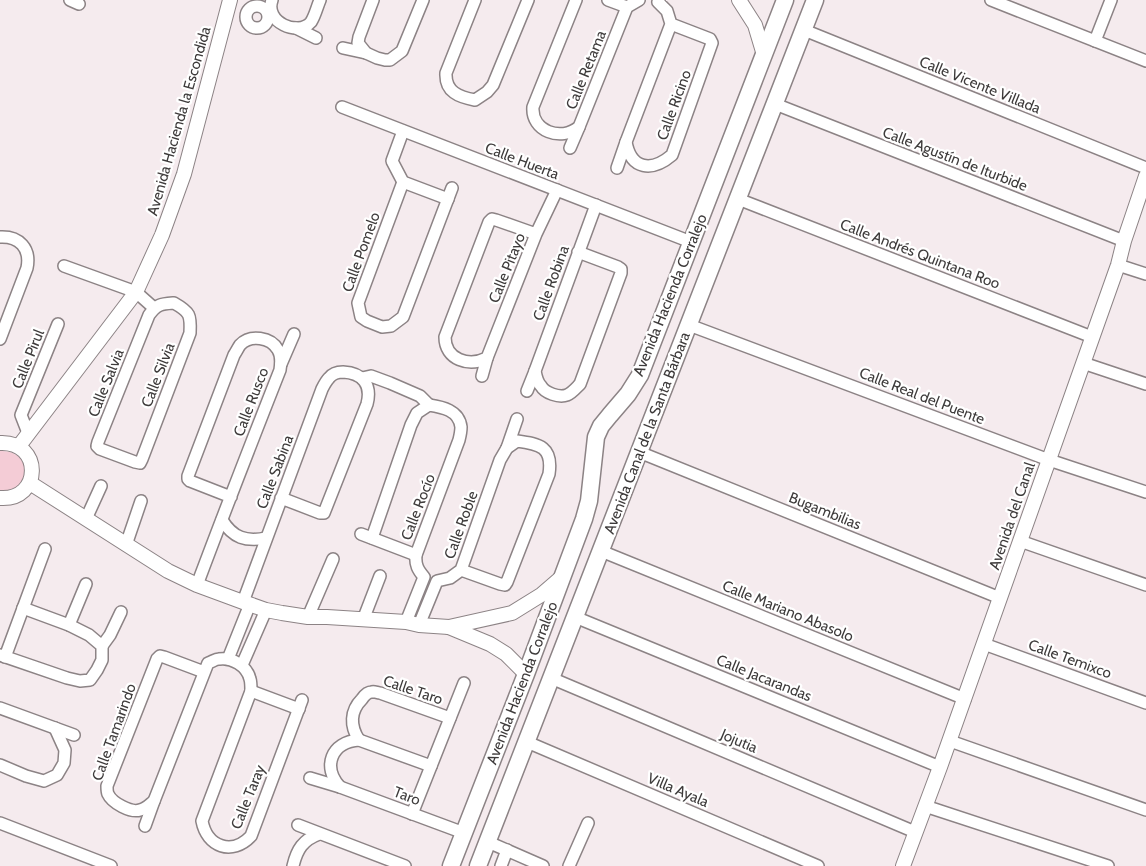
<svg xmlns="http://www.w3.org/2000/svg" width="1146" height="866" viewBox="0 0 1146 866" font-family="Cabin,sans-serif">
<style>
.green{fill:#f4ccd6}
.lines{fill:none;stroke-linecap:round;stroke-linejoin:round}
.minor-casing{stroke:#8c8385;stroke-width:14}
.tertiary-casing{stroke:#8c8385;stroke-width:16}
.secondary-casing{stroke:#8c8385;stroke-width:19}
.minor{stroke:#fff;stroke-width:11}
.tertiary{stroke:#fff;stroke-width:14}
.secondary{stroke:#fff;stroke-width:16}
.labels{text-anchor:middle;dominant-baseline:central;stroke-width:4.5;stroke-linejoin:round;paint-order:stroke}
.street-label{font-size:15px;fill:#3e3b3b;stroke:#fff}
</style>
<rect width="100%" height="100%" fill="#f5ebee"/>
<!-- green -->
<path class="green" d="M0,451c16,-1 30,11 24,27 -2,5 -3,10 -8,12 -5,3 -11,3 -16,4z"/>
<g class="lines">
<!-- minor casing -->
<g class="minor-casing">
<g id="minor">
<path d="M70,0l9,4"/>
<path d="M272,0c-8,22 26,37 39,22 4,-6 6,-15 9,-22"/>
<path d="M373,0l-14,37 -1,6 8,10 11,5 8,2h5l12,-9 21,-51"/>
<path d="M475,0l-29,73c-1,19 13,24 29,27l12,-8 6,-7 35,-85"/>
<path d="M576,0l-43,107c-2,24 28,35 46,20l48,-120 12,-7"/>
<path d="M608,0l19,7"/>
<path d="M659,0l-1,2 9,9 4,13 -45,118c5,28 26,30 46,13l40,-112 -2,-4 -39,-15"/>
<path d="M991,0l155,61"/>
<circle cx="257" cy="17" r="11"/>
<path d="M296,28l20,10"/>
<path d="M804,30l342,138"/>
<path d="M1095,41l16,-41"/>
<path d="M343,48l23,5"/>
<path d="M775,104l349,137"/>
<path d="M342,107l349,135"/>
<path d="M403,131l-11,30 11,21 45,17"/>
<path d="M570,148l9,-21"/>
<path d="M617,168l9,-26"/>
<path d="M403,182l-45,121 3,14 6,4 15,6 9,-1 12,-9 49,-129"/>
<path d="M738,199l354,138"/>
<path d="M536,234l-40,-14 -4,-1 -3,3 -44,115c0,23 24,30 42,21l49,-124 21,-44"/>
<path d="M0,237c19,-1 31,11 27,31l-27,71"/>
<path d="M578,252l40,15 3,2v4l-41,111c-4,4 -8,9 -13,11 -8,3 -22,-2 -26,-9 -4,-4 -5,-10 -6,-15l61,-166"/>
<path d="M1118,265l28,9"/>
<path d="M64,266l72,26 18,16"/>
<path d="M174,303c16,9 17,12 16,30l-48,126 -2,4 -5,-1 -35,-13 -3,-3 1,-4 51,-127c8,-11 12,-11 25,-12z"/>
<path d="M689,325l360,135 97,32"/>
<path d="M1083,363l63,21"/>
<path d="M281,364l13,-30"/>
<path d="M482,376l5,-18"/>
<path d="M362,378l9,-2 19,7 30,13 9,9"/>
<path d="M527,391l8,-20"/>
<path d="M28,433l-7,-18 37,-91"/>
<path d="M507,448l10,-29"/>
<path d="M639,452l361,146"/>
<path d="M86,519l15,-33"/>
<path d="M222,520c11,18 24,22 44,18"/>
<path d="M361,534l55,21"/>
<path d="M372,538l39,-113 6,-12 12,-8c13,2 30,5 32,22 0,4 -1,9 -2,13l-43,115c-1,10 2,15 8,22l-18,45"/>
<path d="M1020,541l126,44"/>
<path d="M126,545l15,-44"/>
<path d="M601,551l364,148"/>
<path d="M197,585c27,-72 55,-144 83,-215 1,-7 2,-14 -2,-20 -7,-13 -28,-16 -38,-5 -2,3 -4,7 -6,10l-46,121v3l2,2 41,16"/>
<path d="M243,602l79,-213c2,-4 4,-8 7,-11 3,-4 9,-6 14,-6 20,1 29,13 24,32l-43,109h-4l-39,-15"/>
<path d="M308,617l25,-58"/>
<path d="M575,617l365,150"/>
<path d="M363,620l17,-44"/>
<path d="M69,625l17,-41"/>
<path d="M419,625l18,-44 13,-3 11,-8 39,-110 7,-12 10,-7c23,3 36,6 32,33l-42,108 -2,3 -5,-1 -39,-14"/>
<path d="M984,644l162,59"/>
<path d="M102,646l8,-11 11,-23"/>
<path d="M0,655l67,23 13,3 10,-1 7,-10 5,-10v-14l-13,-11 -20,-10 -46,-17"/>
<path d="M5,657l40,-108"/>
<path d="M228,659l22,-55"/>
<path d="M242,665l24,-55"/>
<path d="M204,672l-40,-15 -4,-1 -3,3 -50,127c0,3 0,6 1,8 4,9 23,19 32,16 6,-1 10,-6 14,-9l54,-138c4,-1 7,-4 11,-4 13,-2 28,7 31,20 1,3 1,8 1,12l-49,130c5,26 30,35 49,15l51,-136"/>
<path d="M551,678l364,154"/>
<path d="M251,691l48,18"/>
<path d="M0,708l74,27"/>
<path d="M359,740c-9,-14 -9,-29 3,-41 2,-3 6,-7 10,-7 2,-1 5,1 8,1l70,25"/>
<path d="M950,741l196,69"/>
<path d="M527,742l291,124"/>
<path d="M0,765l26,11 18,5 13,-6 7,-12 1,-13 -10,-22"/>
<path d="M310,778l30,9 124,46"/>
<path d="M340,787c-18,-20 -9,-45 19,-47l72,26"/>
<path d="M925,806l183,60"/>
<path d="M412,814l52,-131"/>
<path d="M0,823l111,43"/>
<path d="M298,825l107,41"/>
<path d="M145,826l9,-25"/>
<path d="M488,842l55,24"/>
<path d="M293,866c4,-17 10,-26 26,-32"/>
<path d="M501,866l6,-16"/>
<path d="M569,866l19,-43"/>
</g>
</g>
<!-- tertiary casing -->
<g class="tertiary-casing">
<g id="tertiary">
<path d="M739,0l16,25 9,30"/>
<path d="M0,443c43,-2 42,58 0,55"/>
<path d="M19,446l117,-154 26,-57 22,-61 46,-174"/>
<path d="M30,483l138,88 29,14 46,17 23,8 16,3 26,4h19l79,5 13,3 30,2 63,-14 29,-18 22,-19"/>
<path d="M449,627l41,17 16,10 20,20"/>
<path d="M903,866l37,-99 178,-502 6,-24 22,-65"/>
</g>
</g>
<!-- secondary casing -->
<g class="secondary-casing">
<g id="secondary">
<path d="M451,866l75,-192 58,-155 5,-18 7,-64 5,-11 9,-11 18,-21 12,-19 145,-375"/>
<path d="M478,866l337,-866"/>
</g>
</g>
<!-- minor -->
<use href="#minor" class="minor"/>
<!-- tertiary -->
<use href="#tertiary" class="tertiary"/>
<!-- secondary -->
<use href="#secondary" class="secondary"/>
</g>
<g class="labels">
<!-- street labels -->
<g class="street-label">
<text transform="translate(586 70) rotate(-68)">Calle Retama</text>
<text transform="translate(980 85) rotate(22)">Calle Vicente Villada</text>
<text transform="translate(674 105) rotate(-70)">Calle Ricino</text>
<text transform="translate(179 121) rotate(-74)">Avenida Hacienda la Escondida</text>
<text transform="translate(955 159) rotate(21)">Calle Agustín de Iturbide</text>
<text transform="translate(522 161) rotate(21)">Calle Huerta</text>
<text transform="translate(361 252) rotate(-70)">Calle Pomelo</text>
<text transform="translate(920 254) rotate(21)">Calle Andrés Quintana Roo</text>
<text transform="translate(507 268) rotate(-68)">Calle Pitayo</text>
<text transform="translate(551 283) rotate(-70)">Calle Robina</text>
<text transform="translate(670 295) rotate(-68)">Avenida Hacienda Corralejo</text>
<text transform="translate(28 359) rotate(-68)">Calle Pirul</text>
<text transform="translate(158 375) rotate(-69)">Calle Silvia</text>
<text transform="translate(106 383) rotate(-68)">Calle Salvia</text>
<text transform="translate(922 396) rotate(21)">Calle Real del Puente</text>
<text transform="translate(251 402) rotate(-69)">Calle Rusco</text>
<text transform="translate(647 433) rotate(-69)">Avenida Canal de la Santa Bárbara</text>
<text transform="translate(275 472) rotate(-69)">Calle Sabina</text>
<text transform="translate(418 507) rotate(-69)">Calle Rocío</text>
<text transform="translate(825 511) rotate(22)">Bugambilias</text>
<text transform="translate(1012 516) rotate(-71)">Avenida del Canal</text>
<text transform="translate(461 525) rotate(-70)">Calle Roble</text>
<text transform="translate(788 611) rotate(22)">Calle Mariano Abasolo</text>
<text transform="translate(1070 659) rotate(20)">Calle Temixco</text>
<text transform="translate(764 678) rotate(22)">Calle Jacarandas</text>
<text transform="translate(522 683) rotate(-69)">Avenida Hacienda Corralejo</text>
<text transform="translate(413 690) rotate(19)">Calle Taro</text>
<text transform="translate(114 732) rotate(-70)">Calle Tamarindo</text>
<text transform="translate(739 741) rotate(23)">Jojutia</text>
<text transform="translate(678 790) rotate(23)">Villa Ayala</text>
<text transform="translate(407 796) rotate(21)">Taro</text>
<text transform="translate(248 797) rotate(-68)">Calle Taray</text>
</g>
</g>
</svg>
